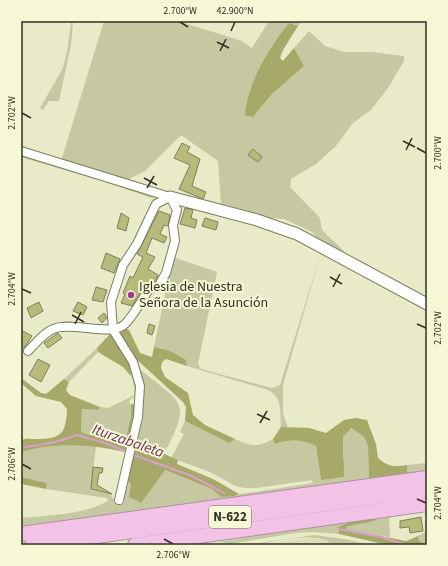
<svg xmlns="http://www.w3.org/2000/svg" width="448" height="566" viewBox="0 0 448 566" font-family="'Source Sans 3',sans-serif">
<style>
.built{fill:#dde0b6}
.green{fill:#c6c8a1}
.forest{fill:#a6a967}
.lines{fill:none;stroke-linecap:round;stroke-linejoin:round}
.stream{stroke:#d9a1cc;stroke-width:2}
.building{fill:#b7ba78;stroke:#7e8061}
.street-casing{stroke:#7b7d5e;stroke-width:10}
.secondary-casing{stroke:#7b7d5e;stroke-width:13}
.highway-casing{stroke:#ae90a3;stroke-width:16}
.street{stroke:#fff;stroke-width:8}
.secondary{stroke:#fff;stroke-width:11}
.highway{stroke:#f2c3e7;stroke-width:14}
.ticks{fill:none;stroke:#303124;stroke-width:1.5}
.poi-dot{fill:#a63795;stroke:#f5f7d5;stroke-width:1.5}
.labels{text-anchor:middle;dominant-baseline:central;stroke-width:4;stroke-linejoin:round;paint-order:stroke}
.shield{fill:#f5f7d5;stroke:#6b6c59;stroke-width:1}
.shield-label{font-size:13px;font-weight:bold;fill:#303124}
.poi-label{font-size:14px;fill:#303124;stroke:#f5f7d5;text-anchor:start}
.water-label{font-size:15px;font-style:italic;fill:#6e2d63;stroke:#f5f7d5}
.neatline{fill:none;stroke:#303124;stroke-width:1.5}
.ticks-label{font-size:10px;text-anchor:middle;fill:#303124}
</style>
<rect width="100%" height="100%" fill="#e8eac8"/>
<!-- built -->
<path class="built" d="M311,538l13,1 4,2 1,4h-73z"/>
<!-- green -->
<g class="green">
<path d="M71,21h2l-2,24 -12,56h-10l-6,9 -3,-2 23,-40 5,-21z"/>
<path d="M104,21h74l64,20 10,7 17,-27h33l-4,5 -9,-3 -36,94 19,-23 32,-28 -10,-18 15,-17 16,15 19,6h27l33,4v5l-16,27 -17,22 -18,13 -17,23 -20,18 -25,15 -1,8 30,31 2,12 22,21 -5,4 -16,-10 -11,-13 -28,-13 -25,-1 -29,-8 1,-4 -10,-2 -3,-43 -37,-26 -36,36 -20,10 -64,-20z"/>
<path d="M21,154l130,41 3,4 -54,-19 -77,-22 -2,1z"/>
<path d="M320,256l-37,129v29l5,13h-7c-1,-15 2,-29 -13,-37l-81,-24 -1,-6 -32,-13 19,-90 44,15 -19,92 3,5 71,19 8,-3z"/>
<path d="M97,348l1,4 -29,30 -5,-3z"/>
<path d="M141,370c42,35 51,31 23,84l-13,-1 -17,-5 10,-56 -6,-20z"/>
<path d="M129,374h5c3,14 7,18 -5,27 6,10 -1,26 -3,37l-5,3 -13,-1 -7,-9c-7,5 -13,4 -20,1l1,-23 17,1 1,-3 8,1 27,-13 -2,-16z"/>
<path d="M185,421l44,22 6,-4c15,7 23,9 38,0l3,5c15,-5 25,-5 40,2l5,34 23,-21 -1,-22 7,-9 14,9 4,9 1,32 38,-5v-8l20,-2v9l-406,54v-8c28,-3 62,-3 87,-17l-1,-3 -61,-9 1,-6 -26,-6v-25c23,-7 51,-8 75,-6l-5,44 20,4 1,4 9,3 5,-22 5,6 -1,12 35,-27 47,19 9,8 92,-14 -1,-3 -56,8h-12l-8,-2 -28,-15 -37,-13 13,-24 -4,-2z"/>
<path d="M394,515l-5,3 1,19 -44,-8v-2l11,-5h15l3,-5z"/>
<path d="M356,519l-18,8 1,7 -26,-2 -18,1 -65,11 -11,-2z"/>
<path d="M427,531v13l-8,-2 -1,-6z"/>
<path d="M315,535l35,5 19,5h-40l-1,-4c-21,-10 -60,4 -83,4z"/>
</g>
<!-- forest -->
<g class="forest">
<path d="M289,23l9,3 -15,24 -3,8 3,3 11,-13 10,18 -32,28 -19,23 -8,-2c3,-33 24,-67 44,-92z"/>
<path d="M125,328l4,2 11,23 12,4 2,-10 16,4 16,9 1,6 -21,-7 -4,3 -1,6 4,9 23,16 5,22 12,10 30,14 -6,4 -44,-22 1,-14 -3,-5 -49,-45 -15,-22z"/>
<path d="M110,334c12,10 19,26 24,40h-5l-6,-7 -25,-15 -1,-4z"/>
<path d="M21,378l20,15 5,1 18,-15 5,3 -3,8 4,5 30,12 -1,3 -17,-1 -1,23c7,3 13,5 20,-1l7,9 13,1 5,-3 5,-22v-12l5,1 -11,47c-34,-8 -70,-10 -104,0v-12c6,-2 10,-1 16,-1 25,0 29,-6 30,-30l-6,-7 -25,-6 -15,-13z"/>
<path d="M356,418l11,2 9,24 2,14c10,9 16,9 29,7v8l-38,5 -1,-32 -4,-9 -13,-9 -8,9 1,40 -23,3 -5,-34c-16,-7 -25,-7 -41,-2l-2,-5 8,-12 28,1 17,5 18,-13z"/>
<path d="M134,448l17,5h11l16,7 -1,4 36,15 26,15 -5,2 -13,1 -9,-8 -47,-19 -24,33 -12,-6 2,-12 -5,-6z"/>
<path d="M21,477l26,6 -1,6 -25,-5z"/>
<path d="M375,517l1,3c-9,4 -20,3 -30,7v2l60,12 12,-5 1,5 8,4h-39l-49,-11 -1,-7 18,-8z"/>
</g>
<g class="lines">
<!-- stream -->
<g class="stream">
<path d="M21,448l34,-6 22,-7 28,8 22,9"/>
<path d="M131,454l61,22 32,17"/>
<path d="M339,529l43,8 24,8"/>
</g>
</g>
<!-- building -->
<g class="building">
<path d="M182,143l8,4 -3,5 13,7 -8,27 14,6 -3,7 -24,-10 11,-24 -16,-7z"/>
<path d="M253,149l9,8 -4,5 -10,-7z"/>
<path d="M185,208l8,2 -2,8 6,2 -2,8 -15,-4z"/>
<path d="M159,211l11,4 -2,11 -4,-1 -4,9 7,3 -3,6 -12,-5 -6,15 9,4 -7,12 10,6 -3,7 -10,3 -13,21 -11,-3 4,-9 -2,-1 7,-17 3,2 10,-21 -6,-3z"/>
<path d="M121,213l8,5 -3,13 -9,-3z"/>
<path d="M205,218l13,4 -2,8 -14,-4z"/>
<path d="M106,253l14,6 -6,14 -13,-5z"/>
<path d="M96,287l11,3 -4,12 -11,-2z"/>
<path d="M39,302l4,9 -12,7 -4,-10z"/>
<path d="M78,302l9,5 -4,8 -10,-4z"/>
<path d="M104,313l3,5 -5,5 -4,-5z"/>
<path d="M149,324l6,2 -3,9 -5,-2z"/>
<path d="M21,330l11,6 -8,12h-3z"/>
<path d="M58,333l4,5 -14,10 -4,-5z"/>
<path d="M38,359l12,6 -9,17 -12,-7z"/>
<path d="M93,467l10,1 -1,5h-3l-2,12 15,9 -21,-5z"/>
<path d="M421,517l2,14 -13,2 -1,-6 -9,1v-7z"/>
</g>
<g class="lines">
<!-- street casing -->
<g class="street-casing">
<g id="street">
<path d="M21,151l149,46 7,13 -4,15 2,16 -9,32 -8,14 -8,1c-8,11 -15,26 -25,36 -13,13 -50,-2 -69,4 -11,3 -20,15 -28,23"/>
<path d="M119,500l19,-83 2,-31 -7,-24 -20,-32 -2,-28 12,-37 14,-21 19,-40 14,-7"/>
</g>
</g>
<!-- secondary casing -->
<g class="secondary-casing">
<path id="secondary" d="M170,197l87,23 40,14 130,70"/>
</g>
<!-- highway casing -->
<g class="highway-casing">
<g id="highway">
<path d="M21,534l406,-56"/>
<path d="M32,545l395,-55"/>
<path d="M135,545l292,-41"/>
</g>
</g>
<!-- street -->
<use href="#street" class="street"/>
<!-- secondary -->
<use href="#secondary" class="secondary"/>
<!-- highway -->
<use href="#highway" class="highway"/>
</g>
<!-- ticks -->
<path class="ticks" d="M180,22l8,5M231,31l4,-9M217,42l12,6M220,51l6,-12M22,113l9,5M403,141l12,6M417,148l9,5M406,150l6,-12M144,178l13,7M147,188l7,-12M330,277l12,7M333,287l7,-13M22,289l9,4M72,315l12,7M75,324l6,-12M417,324l9,4M257,414l13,6M260,423l7,-12M22,464l9,5M417,499l9,4M164,539l9,5"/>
<!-- markers -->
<circle class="poi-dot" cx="131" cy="295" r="4"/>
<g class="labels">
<!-- shield labels -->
<rect class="shield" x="209" y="506" width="42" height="22" rx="3"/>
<g class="shield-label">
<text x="230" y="517">N-622</text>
</g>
<!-- poi labels -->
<g class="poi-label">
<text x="139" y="287">Iglesia de Nuestra<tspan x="139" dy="16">Señora de la Asunción</tspan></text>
</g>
<!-- water labels -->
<g class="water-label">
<text transform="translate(128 441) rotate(19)">Iturzabaleta</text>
</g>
</g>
<!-- border -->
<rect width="448" height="566" fill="none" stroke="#f5f7d5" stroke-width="44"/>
<rect x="22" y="22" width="404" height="522" class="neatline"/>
<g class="ticks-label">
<text x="180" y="14">2.700°W</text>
<text x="235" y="14">42.900°N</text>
<text transform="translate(11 113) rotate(-90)" y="4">2.702°W</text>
<text transform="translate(437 153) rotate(-90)" y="4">2.700°W</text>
<text transform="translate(11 289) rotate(-90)" y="4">2.704°W</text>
<text transform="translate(437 328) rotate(-90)" y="4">2.702°W</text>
<text transform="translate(11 464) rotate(-90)" y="4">2.706°W</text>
<text transform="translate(437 503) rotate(-90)" y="4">2.704°W</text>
<text x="173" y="558">2.706°W</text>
</g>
</svg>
